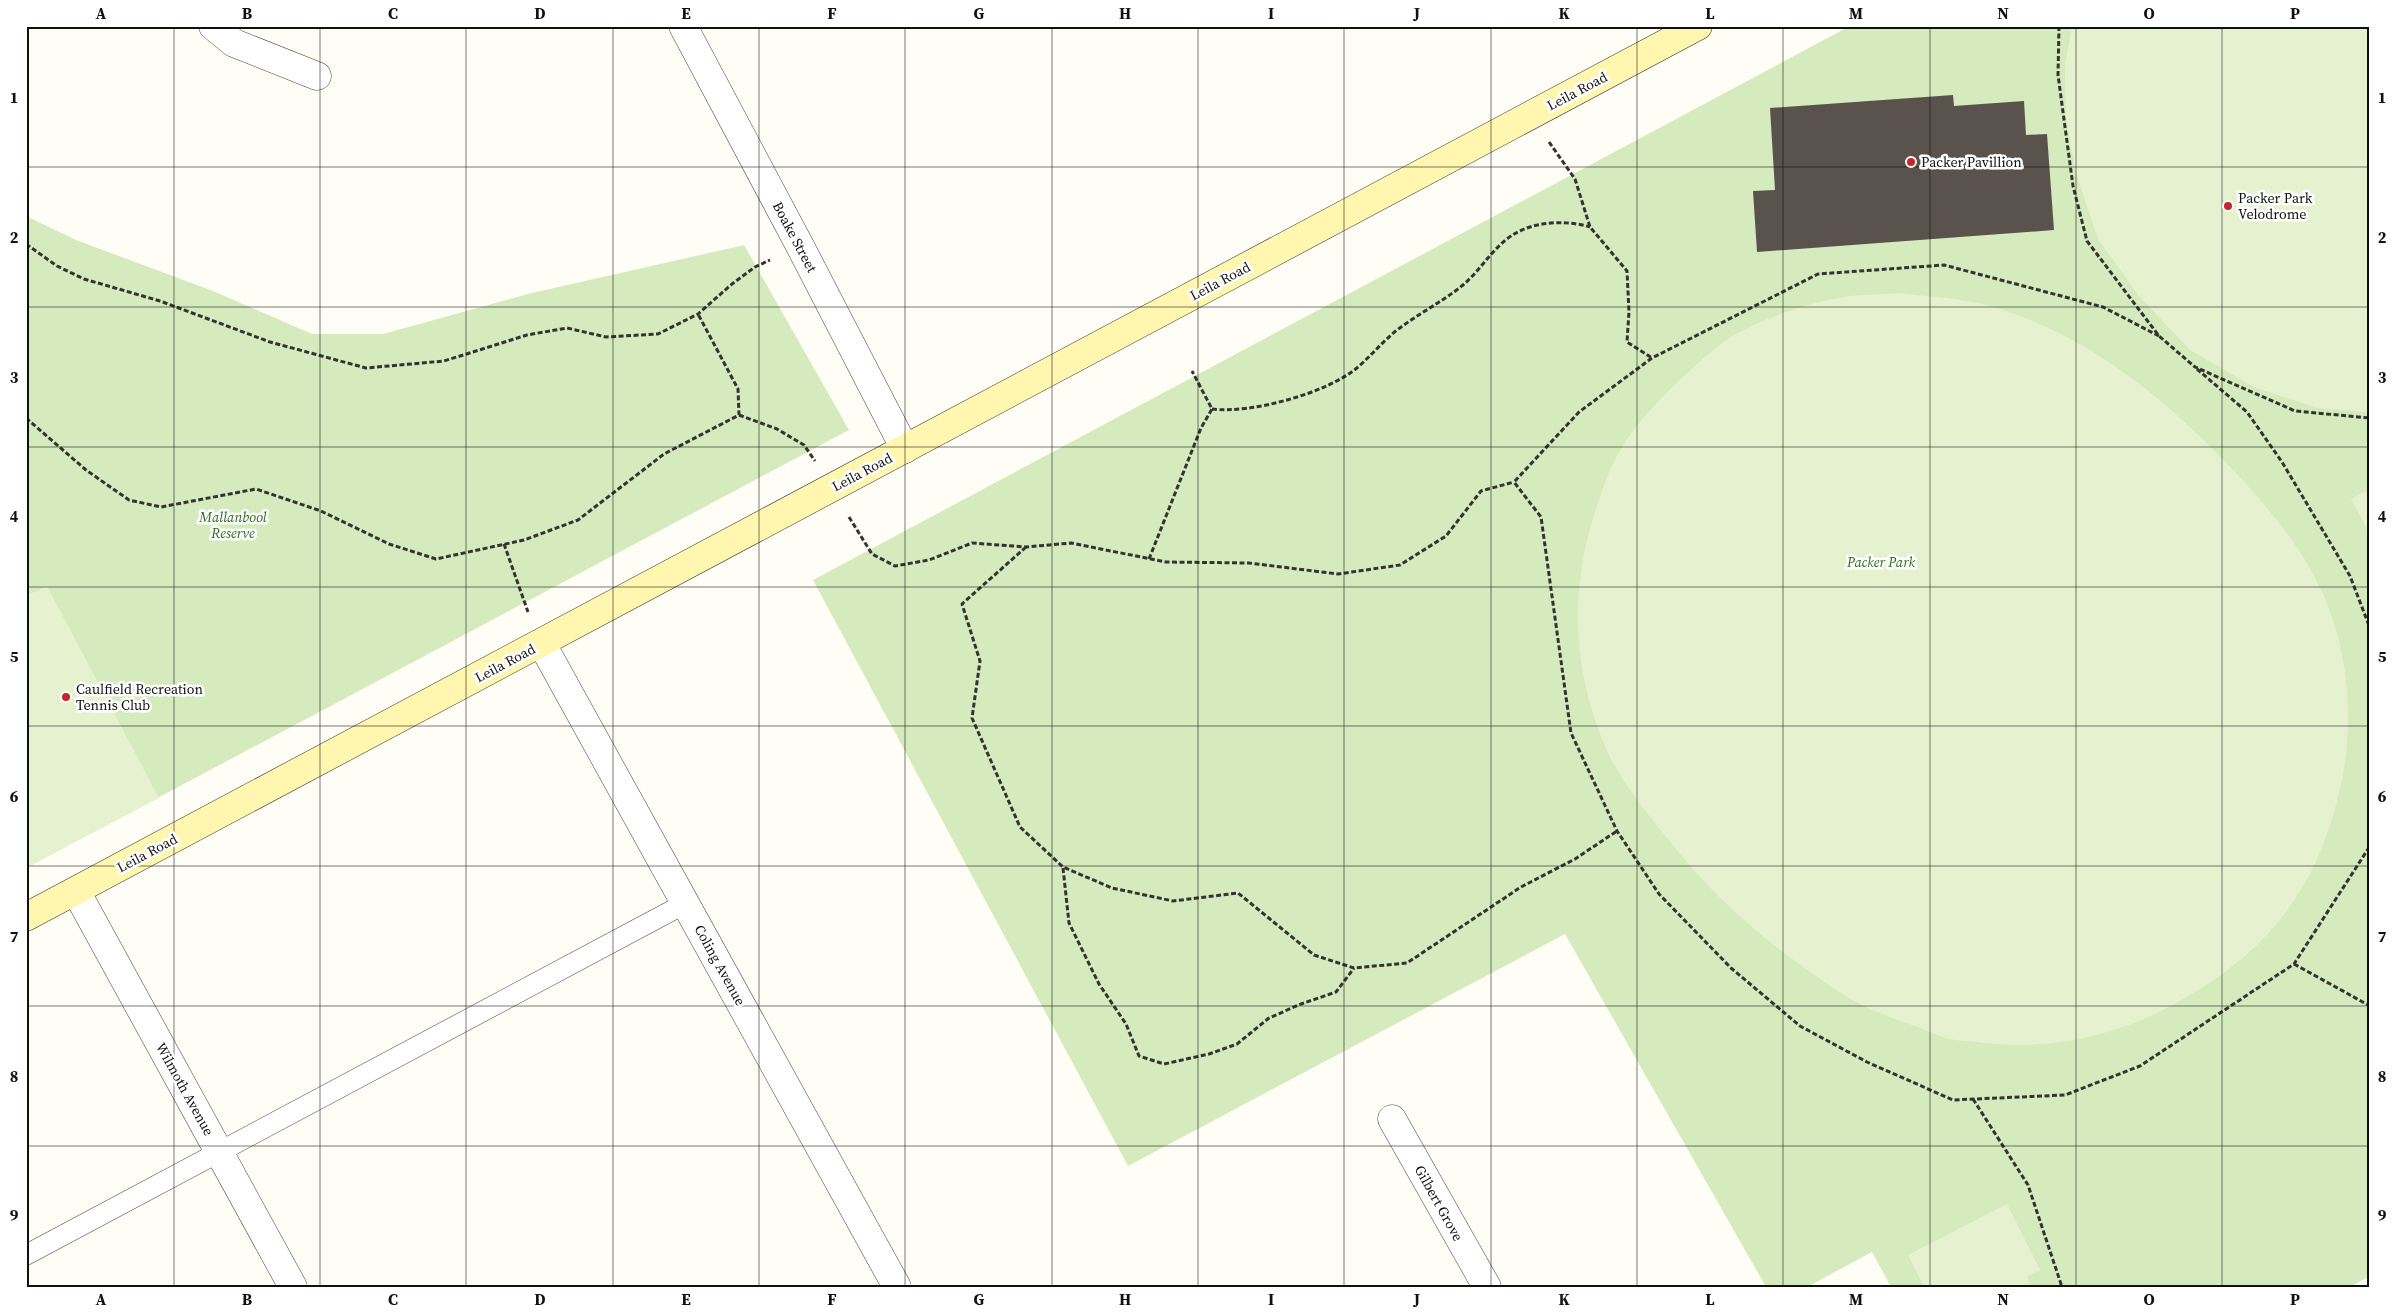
<svg xmlns="http://www.w3.org/2000/svg" width="2396" height="1313" viewBox="0 0 2396 1313" font-family="'Source Serif 4',serif">
<style>
.green{fill:#d5ebbd}
.pitch{fill:#e6f2cf}
.building{fill:#5a524d}
.lines{fill:none;stroke-linecap:round;stroke-linejoin:round}
.lane-casing{stroke:#444;stroke-width:21}
.street-casing{stroke:#444;stroke-width:29}
.secondary-casing{stroke:#333;stroke-width:29}
.path{stroke:#333;stroke-width:3;stroke-dasharray:5 2.5;stroke-linecap:butt}
.lane{stroke:#fff;stroke-width:20}
.street{stroke:#fff;stroke-width:28}
.secondary{stroke:#fff6b0;stroke-width:28}
.grid{fill:none;stroke:#111;stroke-width:1;stroke-opacity:0.55}
.poi-dot{fill:#c4262e;stroke:#fff;stroke-width:2}
.labels{text-anchor:middle;dominant-baseline:central;stroke-width:5;stroke-linejoin:round;paint-order:stroke}
.street-label{font-size:14px;fill:#111;stroke:#fff}
.poi-label{font-size:14px;fill:#111;stroke:#fff;text-anchor:start}
.park-label{font-size:14px;font-style:italic;fill:#2f6b1f;stroke:#fff}
.neatline{fill:none;stroke:#111;stroke-width:2}
.grid-label{font-size:16px;text-anchor:middle;font-weight:bold;fill:#111}
</style>
<rect width="100%" height="100%" fill="#fffdf5"/>
<!-- green -->
<g class="green">
<path d="M1850,26h520v1250l-20,11h-459l-19,-35 -65,35h-41l-201,-353 -437,232 -315,-586z"/>
<path d="M26,216l50,24 137,51 99,43h71l149,-41 212,-48 105,185 -823,438z"/>
</g>
<!-- pitch -->
<g class="pitch">
<path d="M2072,26h298v386l-53,-4 -61,-20 -66,-38 -51,-54 -41,-57 -22,-66 -10,-55 -1,-51z"/>
<path d="M1898,293c35,4 71,5 105,17 92,30 166,92 231,161 35,37 69,78 90,125 28,65 31,141 12,209 -25,93 -74,150 -158,197 -60,34 -125,48 -194,41 -11,-2 -24,-2 -35,-4 -11,-3 -23,-9 -34,-13 -18,-6 -37,-13 -55,-22 -24,-13 -46,-29 -69,-46 -45,-33 -84,-70 -119,-114 -25,-31 -51,-61 -67,-98 -32,-74 -35,-154 -11,-231 7,-22 15,-46 27,-66 16,-27 39,-50 62,-72 14,-13 29,-27 45,-38 31,-19 75,-35 111,-41 19,-4 40,-3 59,-5z"/>
<path d="M2370,489v45l-19,-35z"/>
<path d="M47,586l112,212 -133,70v-272z"/>
<path d="M2007,1204l33,66 -13,7 4,10h-107l-16,-32z"/>
</g>
<!-- building -->
<path class="building" d="M1953,95l1,11 70,-5 2,34 21,-1 7,96 -297,22 -4,-61 22,-1 -5,-82z"/>
<g class="lines">
<!-- lane casing -->
<g class="lane-casing">
<path id="lane" d="M26,1255l660,-352"/>
</g>
<!-- street casing -->
<g class="street-casing">
<g id="street">
<path d="M213,26l21,17 83,33"/>
<path d="M683,26l117,220 105,203"/>
<path d="M542,644l355,643"/>
<path d="M76,891l217,396"/>
<path d="M1392,1119l95,168"/>
</g>
</g>
<!-- secondary casing -->
<g class="secondary-casing">
<path id="secondary" d="M26,917l1672,-891"/>
</g>
<!-- path -->
<g class="path">
<path d="M2059,26l-1,49 15,111 14,55 72,95 36,31 100,44 75,7"/>
<path d="M1549,142l26,37 15,48 37,44 2,41 -2,30 25,16"/>
<path d="M26,244l31,22 27,13 76,22 110,41 96,26 78,-7 83,-26 40,-7 39,9 52,-3 40,-20 34,-30 23,-17 15,-7"/>
<path d="M2159,336l-56,-29 -159,-42 -126,9 -166,84 -73,54 -65,70 27,35 30,216 46,98 42,63 72,74 69,58 67,36 86,38 112,-5 75,-29 154,-102 76,-118"/>
<path d="M2197,369l50,43 35,50 68,114 20,52"/>
<path d="M1212,409c39,5 116,-16 146,-42 14,-12 25,-26 39,-37 21,-16 45,-28 66,-45 19,-16 31,-40 53,-52 21,-12 51,-13 74,-6"/>
<path d="M739,415l38,14 27,16 11,16"/>
<path d="M26,418l60,52 43,30 32,7 95,-18 65,22 68,33 47,15 88,-19 54,-20 86,-66 75,-39 -1,-26 -40,-75"/>
<path d="M849,517l23,37 23,12 34,-6 43,-17 54,4 45,-4 95,19 83,1 89,11 62,-9 46,-29 35,-45 33,-9"/>
<path d="M504,544l24,68"/>
<path d="M1026,547l-64,57 18,57 -8,57 48,109 43,40 49,21 61,13 65,-8 76,62 40,13 53,-5 114,-76 54,-28 42,-28"/>
<path d="M1149,559l52,-131 11,-19 -20,-38"/>
<path d="M1063,868l6,55 30,61 27,40 13,32 25,8 45,-10 28,-10 32,-26 32,-14 35,-12 18,-24"/>
<path d="M2294,964l76,42"/>
<path d="M1973,1099l55,86 34,102"/>
</g>
<!-- lane -->
<use href="#lane" class="lane"/>
<!-- street -->
<use href="#street" class="street"/>
<!-- secondary -->
<use href="#secondary" class="secondary"/>
</g>
<!-- grid -->
<path class="grid" d="M174,26v1261M320,26v1261M466,26v1261M613,26v1261M759,26v1261M905,26v1261M1052,26v1261M1198,26v1261M1344,26v1261M1491,26v1261M1637,26v1261M1783,26v1261M1930,26v1261M2076,26v1261M2222,26v1261M26,167h2344M26,307h2344M26,447h2344M26,587h2344M26,726h2344M26,866h2344M26,1006h2344M26,1146h2344"/>
<!-- markers -->
<g class="poi-dot">
<circle cx="1911" cy="162" r="5"/>
<circle cx="2228" cy="206" r="5"/>
<circle cx="66" cy="697" r="5"/>
</g>
<g class="labels">
<!-- street labels -->
<g class="street-label">
<text transform="translate(1577 91) rotate(-28)">Leila Road</text>
<text transform="translate(795 237) rotate(62)">Boake Street</text>
<text transform="translate(1220 281) rotate(-28)">Leila Road</text>
<text transform="translate(862 472) rotate(-28)">Leila Road</text>
<text transform="translate(505 663) rotate(-28)">Leila Road</text>
<text transform="translate(147 853) rotate(-28)">Leila Road</text>
<text transform="translate(720 965) rotate(61)">Coling Avenue</text>
<text transform="translate(185 1089) rotate(61)">Wilmoth Avenue</text>
<text transform="translate(1439 1203) rotate(61)">Gilbert Grove</text>
</g>
<!-- poi labels -->
<g class="poi-label">
<text x="1921" y="162">Packer Pavillion</text>
<text x="2238" y="198">Packer Park<tspan x="2238" dy="16">Velodrome</tspan></text>
<text x="76" y="689">Caulfield Recreation<tspan x="76" dy="16">Tennis Club</tspan></text>
</g>
<!-- park labels -->
<g class="park-label">
<text x="233" y="517">Mallanbool<tspan x="233" dy="16">Reserve</tspan></text>
<text x="1881" y="562">Packer Park</text>
</g>
</g>
<!-- border -->
<rect width="2396" height="1313" fill="none" stroke="#ffffff" stroke-width="55"/>
<rect x="28" y="28" width="2340" height="1258" class="neatline"/>
<g class="grid-label">
<text x="101" y="19">A</text>
<text x="247" y="19">B</text>
<text x="393" y="19">C</text>
<text x="540" y="19">D</text>
<text x="686" y="19">E</text>
<text x="832" y="19">F</text>
<text x="979" y="19">G</text>
<text x="1125" y="19">H</text>
<text x="1271" y="19">I</text>
<text x="1417" y="19">J</text>
<text x="1564" y="19">K</text>
<text x="1710" y="19">L</text>
<text x="1856" y="19">M</text>
<text x="2003" y="19">N</text>
<text x="2149" y="19">O</text>
<text x="2295" y="19">P</text>
<text x="14" y="103">1</text>
<text x="2382" y="103">1</text>
<text x="14" y="243">2</text>
<text x="2382" y="243">2</text>
<text x="14" y="383">3</text>
<text x="2382" y="383">3</text>
<text x="14" y="522">4</text>
<text x="2382" y="522">4</text>
<text x="14" y="662">5</text>
<text x="2382" y="662">5</text>
<text x="14" y="802">6</text>
<text x="2382" y="802">6</text>
<text x="14" y="942">7</text>
<text x="2382" y="942">7</text>
<text x="14" y="1082">8</text>
<text x="2382" y="1082">8</text>
<text x="14" y="1221">9</text>
<text x="2382" y="1221">9</text>
<text x="101" y="1305">A</text>
<text x="247" y="1305">B</text>
<text x="393" y="1305">C</text>
<text x="540" y="1305">D</text>
<text x="686" y="1305">E</text>
<text x="832" y="1305">F</text>
<text x="979" y="1305">G</text>
<text x="1125" y="1305">H</text>
<text x="1271" y="1305">I</text>
<text x="1417" y="1305">J</text>
<text x="1564" y="1305">K</text>
<text x="1710" y="1305">L</text>
<text x="1856" y="1305">M</text>
<text x="2003" y="1305">N</text>
<text x="2149" y="1305">O</text>
<text x="2295" y="1305">P</text>
</g>
</svg>
